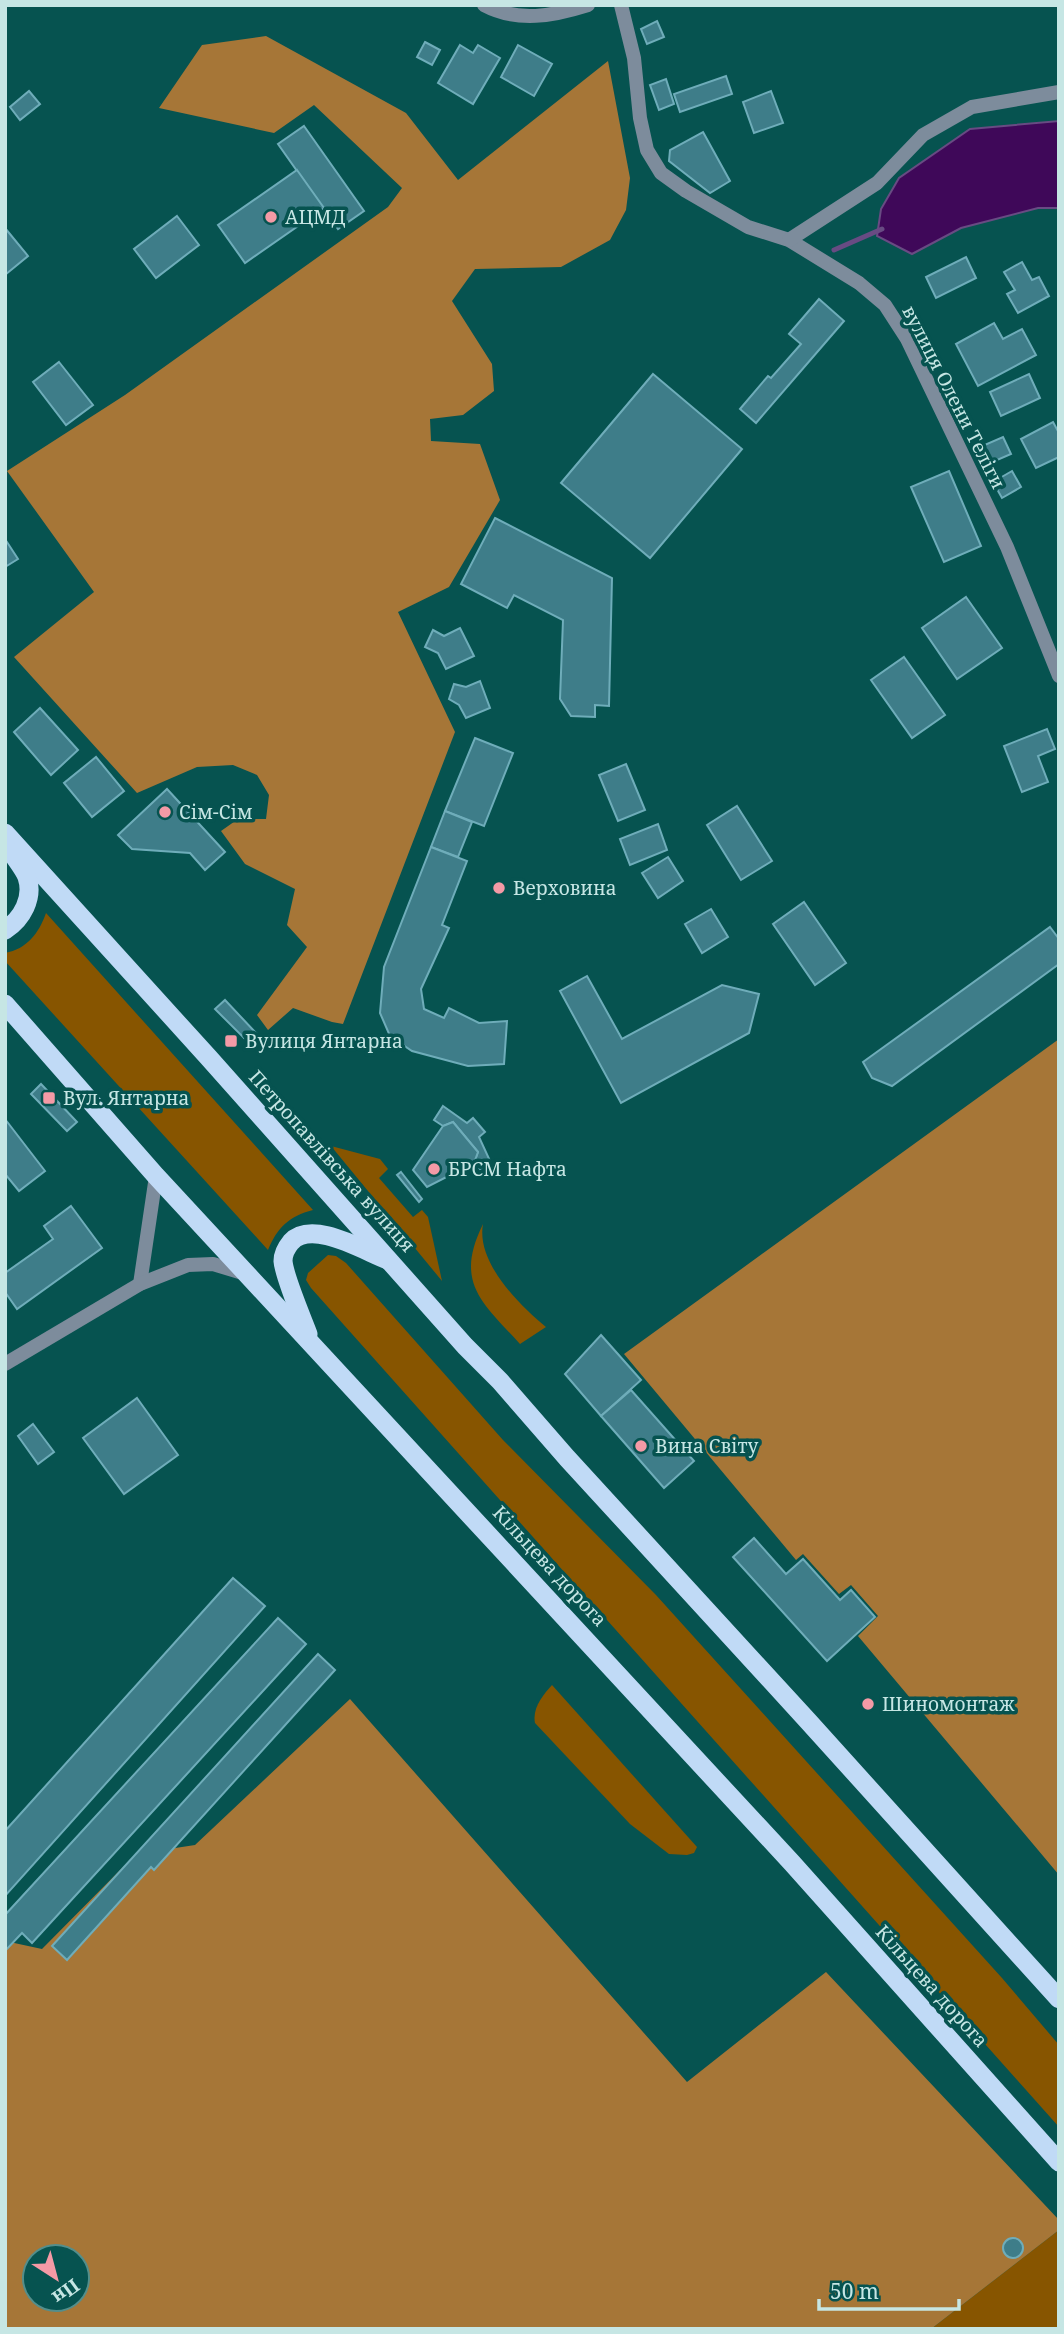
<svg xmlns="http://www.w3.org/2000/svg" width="1064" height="2334" viewBox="0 0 1064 2334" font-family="'Noto Serif',serif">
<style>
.green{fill:#875500}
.forest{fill:#a67637;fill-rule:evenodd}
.water{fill:#3f0859;stroke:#684b83;stroke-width:2}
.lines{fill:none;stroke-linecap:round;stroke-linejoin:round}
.stream{stroke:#684b83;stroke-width:5}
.building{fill:#3e7d89;stroke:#6fadba;stroke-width:2}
.minor{stroke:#7d8c9c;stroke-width:14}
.trunk{stroke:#c0daf6;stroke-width:19}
.poi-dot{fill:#f49aa6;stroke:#065350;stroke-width:2.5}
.labels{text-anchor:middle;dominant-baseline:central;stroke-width:7;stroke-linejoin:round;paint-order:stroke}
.poi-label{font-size:19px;fill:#c6e6e4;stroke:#065350;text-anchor:start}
.street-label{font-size:19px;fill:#c6e6e4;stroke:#065350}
</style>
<rect width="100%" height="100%" fill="#065350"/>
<!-- green -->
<g class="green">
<path d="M46,913l267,297c-24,6 -36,18 -45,40l-263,-289v-8c22,-4 34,-20 41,-40z"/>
<path d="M331,1146l49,13 8,10 -9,9 34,39 9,-7 6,7 14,64z"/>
<path d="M483,1224c-7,38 36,81 63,103l-26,17c-38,-42 -66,-61 -37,-120z"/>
<path d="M328,1255l8,1 10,7 157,177 153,155 346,383 57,67v82l-748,-839 -5,-8 2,-7z"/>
<path d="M552,1685l145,162 -3,6 -7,2 -18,-1 -39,-30 -95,-101c-3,-15 8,-28 17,-38z"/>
<path d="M1059,2230v99h-128z"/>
</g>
<!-- forest -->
<g class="forest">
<path d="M266,36l140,77 52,67 150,-119 22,117 -4,32 -16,30 -49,27 -86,2 -23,32 40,63 2,27 -31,24 -33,4 1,22 49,3 20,56 -51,87 -51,25 57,120 -112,292 -11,-2 -39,-14 -25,22 -11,-15 50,-68 -20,-22 8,-36 -50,-25 -24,-33 17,-12h28l3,-24 -12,-20 -24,-10 -36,2 -60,26 -123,-136 80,-65 -87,-121 118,-76 263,-188 14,-19 -88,-83 -40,28 -115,-25 43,-63z"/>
<path d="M1059,1039v836l-201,-239 20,-20 -27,-31 -12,9 -36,-40 -7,6 -172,-206z"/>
<path d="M350,1699l337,383 139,-110 233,248v10l-128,99h-926v-388l37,8 94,-95 59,-9zM35,2257h42v42h-42z"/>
</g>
<!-- water -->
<path class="water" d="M1059,121v87h-21l-77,20 -49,26 -35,-18 4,-27 18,-31 71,-49z"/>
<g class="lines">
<!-- stream -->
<path class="stream" d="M834,250l48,-21"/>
</g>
<!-- building -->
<g class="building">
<path d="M657,21l7,16 -17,7 -6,-15z"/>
<path d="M425,42l15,8 -8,15 -15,-8z"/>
<path d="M460,45l13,8 5,-8 22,13 -27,46 -35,-21z"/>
<path d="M518,45l34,19 -18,32 -33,-19z"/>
<path d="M726,76l6,18 -52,18 -6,-18z"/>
<path d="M666,79l8,25 -15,6 -9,-25z"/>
<path d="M29,91l11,13 -20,16 -10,-13z"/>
<path d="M771,91l12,32 -29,10 -11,-31z"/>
<path d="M304,126l60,85 -26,18 -60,-85z"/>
<path d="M703,132l27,49 -20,12 -41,-32 1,-11z"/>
<path d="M297,170l27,38 -79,55 -27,-38z"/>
<path d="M177,216l22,29 -43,33 -22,-29z"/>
<path d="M5,228l23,28 -23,19z"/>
<path d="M966,257l10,21 -40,20 -10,-21z"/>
<path d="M1022,262l10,18 7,-3 10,19 -31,17 -11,-19 8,-4 -11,-18z"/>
<path d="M819,299l25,22 -88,102 -16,-14 28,-33 3,2 30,-34 -12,-10z"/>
<path d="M994,323l9,16 19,-10 14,26 -58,31 -22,-42z"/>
<path d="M59,362l34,43 -27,20 -33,-43z"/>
<path d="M653,374l89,75 -92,109 -89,-75z"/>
<path d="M1029,374l11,24 -39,18 -11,-24z"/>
<path d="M1053,422l6,11v24l-23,11 -15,-29z"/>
<path d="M1003,437l8,17 -23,10 -8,-17z"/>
<path d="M949,471l32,75 -37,16 -33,-75z"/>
<path d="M1012,471l9,16 -19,11 -9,-16z"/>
<path d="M495,518l117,60 -3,128 -14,-1v12l-24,-1 -11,-17 3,-79 -49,-25 -7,13 -46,-24z"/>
<path d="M5,539l13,20 -13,8z"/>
<path d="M966,597l36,51 -45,31 -35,-51z"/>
<path d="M460,628l14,28 -28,13 -8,-16 -13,-6 8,-17 11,6z"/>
<path d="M904,657l41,58 -33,23 -41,-58z"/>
<path d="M480,681l10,27 -24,10 -7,-13 -10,-6 5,-15 12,3z"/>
<path d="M40,708l38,42 -27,25 -37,-43z"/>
<path d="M1047,729l8,20 -17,7 10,26 -26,10 -18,-46z"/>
<path d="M475,738l38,15 -29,73 -39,-15z"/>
<path d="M96,757l28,34 -32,26 -28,-34z"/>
<path d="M626,764l19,46 -27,11 -19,-46z"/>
<path d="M167,789l58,63 -20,18 -15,-17 -58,-4 -14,-14z"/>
<path d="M737,806l35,55 -31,19 -34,-55z"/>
<path d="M445,811l27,11 -14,35 -27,-10z"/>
<path d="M658,824l9,26 -37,15 -10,-26z"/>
<path d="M431,847l36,14 -25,64 7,3 -28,61 3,20 20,9 5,-10 30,15 28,-2 -3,43 -36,2 -56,-15 -22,-15 -10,-23 4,-46z"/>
<path d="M668,857l15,24 -25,17 -16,-25z"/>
<path d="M804,902l42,61 -31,22 -42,-61z"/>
<path d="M711,909l17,28 -26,16 -17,-29z"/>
<path d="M1050,927l9,12v25l-167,122 -20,-8 -9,-16z"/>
<path d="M587,976l35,63 100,-54 37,9 -10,39 -128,70 -61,-112z"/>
<path d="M225,1000l31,33 -9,8 -32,-32z"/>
<path d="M41,1084l36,38 -10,9 -36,-37z"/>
<path d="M443,1106l24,17 6,-5 12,14 -6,5 12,26 -11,6 -6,-6 4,-11 -25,-30 -10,4 -9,-6z"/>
<path d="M5,1119l40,52 -26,20 -14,-17z"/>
<path d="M453,1122l25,30 -4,11 -47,24 -14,-17 30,-44z"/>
<path d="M401,1172l21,27 -3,3 -22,-27z"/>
<path d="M71,1206l31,42 -85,61 -12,-17v-19l48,-34 -9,-13z"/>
<path d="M601,1335l40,45 -40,36 -36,-42z"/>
<path d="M631,1390l63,71 -30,27 -63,-72z"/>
<path d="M137,1398l41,57 -54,39 -41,-56z"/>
<path d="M33,1424l21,28 -16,12 -20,-28z"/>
<path d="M754,1538l32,36 17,-15 37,41 11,-10 24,27 -48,44 -94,-104z"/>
<path d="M233,1578l32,28 -260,290v-65z"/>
<path d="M278,1618l28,26 -274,299 -10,-10 -17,18v-36z"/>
<path d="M318,1654l17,16 -181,200 -3,-3 -84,93 -15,-14z"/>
<circle cx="1013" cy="2248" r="10"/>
</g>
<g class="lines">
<!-- minor -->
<g class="minor">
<path d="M484,5c34,18 69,11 104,0"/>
<path d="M621,5l13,53 6,60 7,32 14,23 25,18 62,36 41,13 70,43 26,22 22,34 100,208 52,129"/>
<path d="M789,240l88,-57 46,-48 49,-28 87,-15"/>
<path d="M140,1284l16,-108"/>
<path d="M5,1364l135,-80 48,-19 25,-1 33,10"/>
</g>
<!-- trunk -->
<g class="trunk">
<path d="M5,833l204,225 256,288 35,35 67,77 241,263 251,278"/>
<path d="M5,930c17,-11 29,-32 22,-53 -3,-8 -10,-16 -15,-24"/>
<path d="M5,1004l151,172 636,687 267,299"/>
<path d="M308,1334c-6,-16 -24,-58 -25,-73 0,-8 3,-13 8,-19 21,-23 73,9 97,18"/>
</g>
</g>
<!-- markers -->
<g class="poi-dot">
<circle cx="271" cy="217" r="7"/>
<circle cx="165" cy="812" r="7"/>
<circle cx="499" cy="888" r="7"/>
<rect x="224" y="1034" width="14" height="14" rx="3.5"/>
<rect x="42" y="1091" width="14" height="14" rx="3.5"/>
<circle cx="434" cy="1169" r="7"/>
<circle cx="641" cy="1446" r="7"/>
<circle cx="868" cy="1704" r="7"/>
</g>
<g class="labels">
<!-- poi labels -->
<g class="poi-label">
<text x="285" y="217">АЦМД</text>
<text x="179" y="812">Сім-Сім</text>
<text x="513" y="888">Верховина</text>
<text x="245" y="1041">Вулиця Янтарна</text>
<text x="63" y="1098">Вул. Янтарна</text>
<text x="448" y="1169">БРСМ Нафта</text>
<text x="655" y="1446">Вина Світу</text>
<text x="882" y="1704">Шиномонтаж</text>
</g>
<!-- street labels -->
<g class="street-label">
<text transform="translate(954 397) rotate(63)">вулиця Олени Теліги</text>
<text transform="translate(332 1161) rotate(48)">Петропавлівська вулиця</text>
<text transform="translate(550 1566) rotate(47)">Кільцева дорога</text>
<text transform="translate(932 1986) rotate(48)">Кільцева дорога</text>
</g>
</g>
<!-- border -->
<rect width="1064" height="2334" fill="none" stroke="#c6e6e4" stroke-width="14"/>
<!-- north arrow -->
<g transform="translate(56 2278) rotate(144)"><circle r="33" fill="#065350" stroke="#538e8b" stroke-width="2"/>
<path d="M0-5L12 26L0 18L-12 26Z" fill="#f49aa6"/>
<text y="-10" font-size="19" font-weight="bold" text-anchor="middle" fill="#c6e6e4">Пн</text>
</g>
<!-- scale -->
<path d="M819 2299v10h140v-10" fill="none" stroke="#c6e6e4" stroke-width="3.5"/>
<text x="830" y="2299" font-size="21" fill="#c6e6e4" stroke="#065350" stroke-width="5" paint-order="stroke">50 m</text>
</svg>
